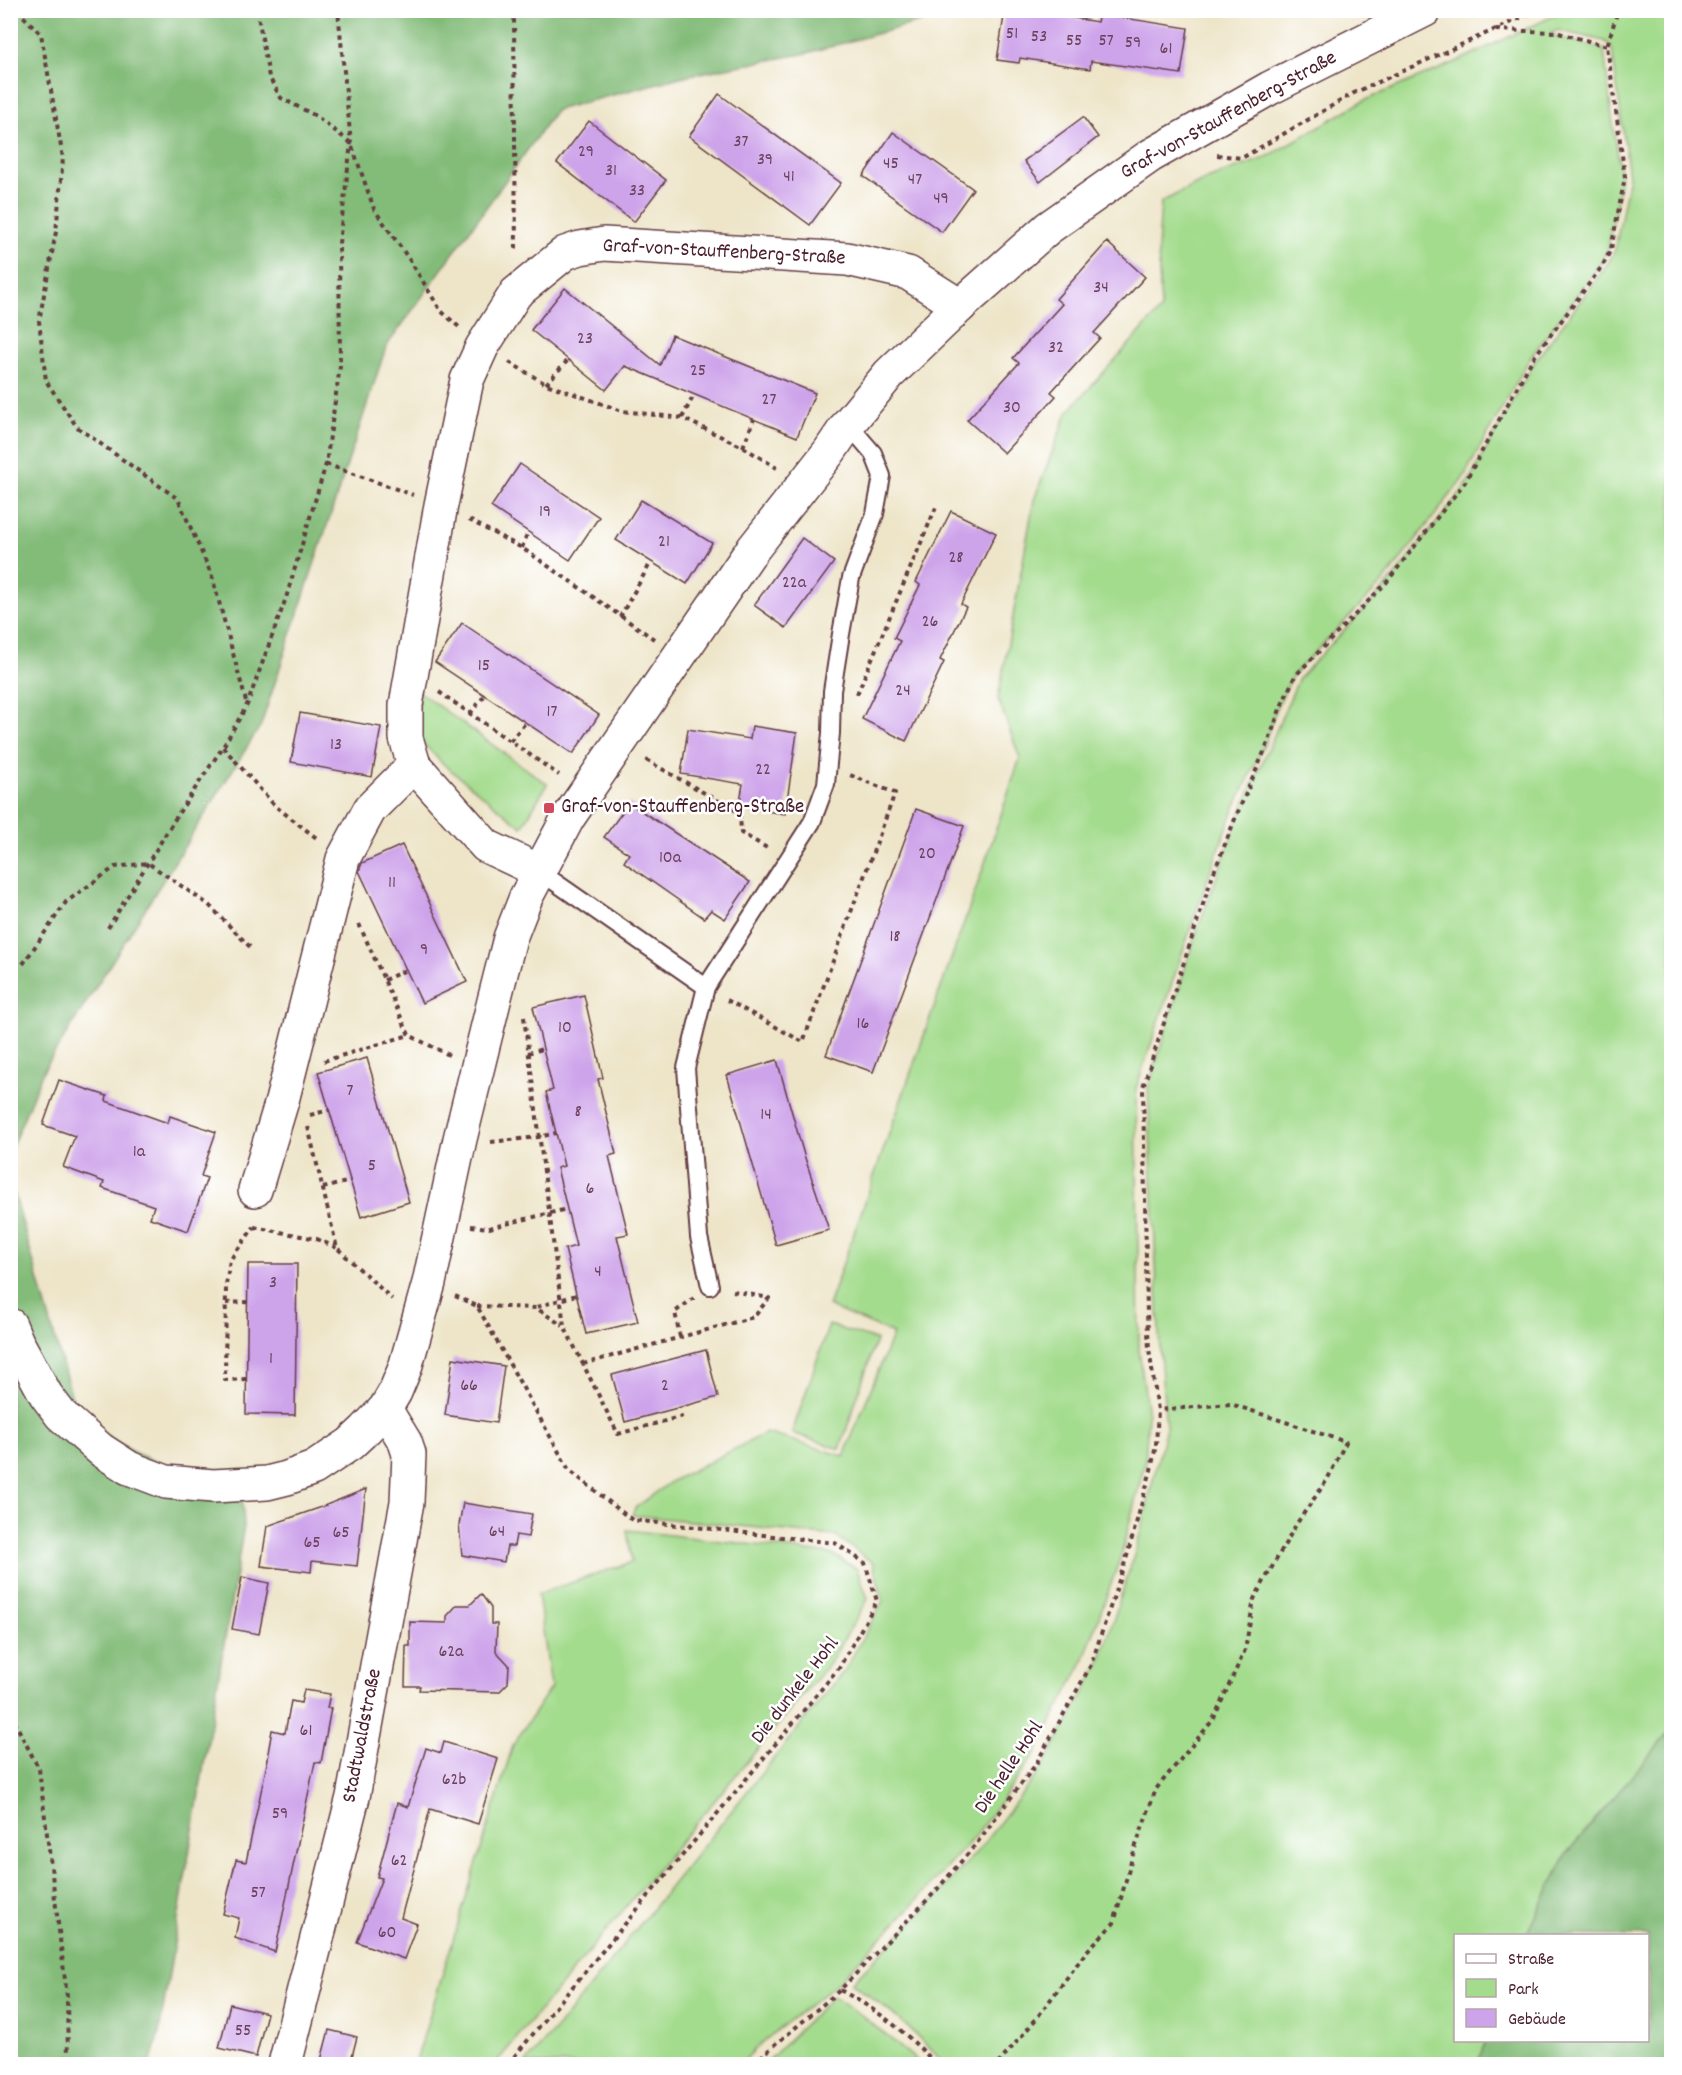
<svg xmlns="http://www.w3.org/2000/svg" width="1682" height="2075" viewBox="0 0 1682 2075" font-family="Dekko,sans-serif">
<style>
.green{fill:#a4dc8e;stroke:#777e5c;stroke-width:1.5}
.forest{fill:#83bc79;stroke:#666e52;stroke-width:1.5}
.building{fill:#cda3ea}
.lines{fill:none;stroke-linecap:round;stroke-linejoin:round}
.lane-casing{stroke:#633d43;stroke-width:20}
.street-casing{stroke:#633d43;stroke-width:36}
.secondary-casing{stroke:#633d43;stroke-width:36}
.path{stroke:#633d43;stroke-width:4;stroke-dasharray:4.5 4.5;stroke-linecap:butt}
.lane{stroke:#fff;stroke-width:16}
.street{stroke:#fff;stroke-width:33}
.secondary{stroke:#fff;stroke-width:33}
.poi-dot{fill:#d1495b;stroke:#fff;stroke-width:2}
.labels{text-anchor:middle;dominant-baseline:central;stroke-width:5;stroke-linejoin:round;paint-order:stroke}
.number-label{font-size:18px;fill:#6b405b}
.street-label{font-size:21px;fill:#4a1f2b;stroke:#fff}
.poi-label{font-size:21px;fill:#4a1f2b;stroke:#fff;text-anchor:start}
</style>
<rect width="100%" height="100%" fill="#fff"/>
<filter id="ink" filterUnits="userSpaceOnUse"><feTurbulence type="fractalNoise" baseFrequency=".0167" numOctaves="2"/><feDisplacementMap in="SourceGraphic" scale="12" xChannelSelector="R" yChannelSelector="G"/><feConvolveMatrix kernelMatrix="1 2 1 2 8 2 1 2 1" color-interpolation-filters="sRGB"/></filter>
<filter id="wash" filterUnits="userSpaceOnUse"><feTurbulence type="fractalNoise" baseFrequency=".008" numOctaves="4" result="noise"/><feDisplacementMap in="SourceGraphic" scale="24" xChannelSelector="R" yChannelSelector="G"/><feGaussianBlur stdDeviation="1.35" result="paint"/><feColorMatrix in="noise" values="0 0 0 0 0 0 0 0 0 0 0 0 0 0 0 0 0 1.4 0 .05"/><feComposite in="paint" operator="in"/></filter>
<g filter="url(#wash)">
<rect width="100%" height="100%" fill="#eee5c9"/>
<!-- green -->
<g class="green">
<path d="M1564,11h107v1719l-104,123 -40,82 -71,1v104l29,1 -7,23h-533c-30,-31 -57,-57 -94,-81l78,-78 51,-57 63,-81 56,-102 38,-119 29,-119 -6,-74 -12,-265 47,-152 44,-120 60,-138 90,-95 78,-99 68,-123 70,-93 10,-18 14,-74 -17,-127 -2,-4 -6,-4 -47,-11 -7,5 54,14 7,62 10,67 -13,70 -7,15 -71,95 -68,122 -78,101 -91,94 -17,34 -11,34 -32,69 -24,63 -73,213 3,262 9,65 -3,48 -25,96 -38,105 -49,93 -57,78 -68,75 -72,74 -76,60 -19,20h-216l30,-34 290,-360 38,-69 -10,-38 -37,-27 -204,-21 3,-7 37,-27 94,-48 78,23 49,-122 -65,-28 149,-420 43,-128 -22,-59 36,-199 33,-87 94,-104 -3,-59 3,-48 46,-23 58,-21 98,-57 91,-38z"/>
<path d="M419,692l128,92 -25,43 -80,-64 -25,-26z"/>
<path d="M829,1325l47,15 -36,109 -48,-16z"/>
<path d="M627,1530l205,24 25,15 11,30 -37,62 -336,403h-80l98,-319 38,-58 -13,-93 94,-32z"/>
<path d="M833,1996l27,18 61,50h-156z"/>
</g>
<!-- forest -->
<g class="forest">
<path d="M11,10l948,1 -152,42 -123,23 -128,34 -170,237 -125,378 -218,346 -32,78z"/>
<path d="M10,1179l65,230 34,28 26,16 19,8 37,9h49l4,55 -85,508 -9,31h-139z"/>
<path d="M1671,1730v334h-193l7,-23 163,-1v-104l-121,-1 40,-82z"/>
</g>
<g id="blocks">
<!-- building -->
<g class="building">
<path d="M1005,10h21l71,12 2,-8 89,14 -7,46 -90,-13 -1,8 -70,-11 -1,5 -22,-3z"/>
<path d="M719,94l122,89 -31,42 -121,-89z"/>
<path d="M1083,117l15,20 -58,45 -16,-21z"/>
<path d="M589,121l77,59 -32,42 -77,-59z"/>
<path d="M893,132l80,57 -31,43 -79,-56z"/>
<path d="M1107,242l38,35 -51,56 6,5 -49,54 5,4 -52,57 -37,-33 52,-57 -6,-5 49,-54 -6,-5z"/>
<path d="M565,288l95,77 12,-30 143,58 -18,44 -172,-71 -19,24 -75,-60z"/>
<path d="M520,464l79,53 -29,43 -79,-53z"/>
<path d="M641,500l71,43 -25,41 -71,-44z"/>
<path d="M951,511l45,22 -35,71 5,3 -26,53 4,2 -38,79 -44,-22 38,-78 -6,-3 26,-53 -4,-3z"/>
<path d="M802,538l32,24 -48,66 -32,-23z"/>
<path d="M462,623l137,92 -26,39 -138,-92z"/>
<path d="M300,713l81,14 -9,50 -81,-15z"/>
<path d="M752,726l45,7 -12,81 -46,-7 4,-23 -62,-10 7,-45 62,10z"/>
<path d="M629,803l121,79 -25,37 -14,-9 -7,8 -80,-56 5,-8 -25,-17z"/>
<path d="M916,809l48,17 -91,246 -47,-17z"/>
<path d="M402,845l65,137 -45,21 -63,-132 3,-8z"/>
<path d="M584,995l19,83 -5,1 18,75 -7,2 19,78 -11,2 21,86 -52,12 -21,-85 11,-3 -19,-78 7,-2 -18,-74 7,-2 -20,-83z"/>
<path d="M367,1058l42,144 -48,15 -43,-145z"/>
<path d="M777,1060l27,95 25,75 -53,15 -49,-170z"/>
<path d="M59,1080l48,16 -1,5 62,22 2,-7 46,16 -15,44 6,2 -19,53 -38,-13 4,-12 -52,-18 2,-6 -41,-15 12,-31 -32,-11z"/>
<path d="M248,1264h49l-2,151 -49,-1z"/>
<path d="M706,1350l12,47 -93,25 -13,-47z"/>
<path d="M453,1358l51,8 -8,57 -51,-8z"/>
<path d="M366,1489l-9,77 -45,-5 -1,11 -50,-6 6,-40 52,-18z"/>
<path d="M463,1503l69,11 -4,23 -12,-2 -2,11h-7l-3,16 -42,-7 -3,-30z"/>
<path d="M242,1577l27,6 -10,51 -27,-5z"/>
<path d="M481,1594l10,14v16h6l-1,27 13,14 -1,18 -9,9 -80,-2 1,-4h-15l1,-40h4v-24l37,1v-7l10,-11h13z"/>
<path d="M304,1690l26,4 -3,14h4l-10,55 -6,-1 -40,190 -40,-14 4,-20 -16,-4 13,-54 10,2 23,-108 -1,-1 4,-23 13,3 6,-32 10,2z"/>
<path d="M444,1742l54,17 -20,65 -48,-15 -29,109 16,6 -13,35 -47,-17 25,-64 -5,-1 20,-74 11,4 18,-59 15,5z"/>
<path d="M230,2004l37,9 -11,44 -37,-9z"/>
<path d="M329,2030l28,7 -7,27h-30z"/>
</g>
</g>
</g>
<g filter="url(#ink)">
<use href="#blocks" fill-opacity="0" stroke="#633d43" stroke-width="1.5"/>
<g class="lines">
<!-- lane casing -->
<g class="lane-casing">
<g id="lane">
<path d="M539,871l167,116"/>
<path d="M710,1286l-11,-49 -13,-169 20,-81 106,-165 14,-38 5,-51 1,-42 9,-57 10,-56 24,-64 7,-38 -9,-23 -25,-29"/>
</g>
</g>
<!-- street casing -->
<g class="street-casing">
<g id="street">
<path d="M539,871l-53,-25 -72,-81 -8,-27v-33l35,-200 26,-125 15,-33 34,-54 49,-40 15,-5 24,-4 243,15 61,14 52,33"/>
<path d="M255,1190l27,-89 61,-242 27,-50 44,-44"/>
<path d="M285,2064l68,-267 54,-295 2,-48 -4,-12 -20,-33"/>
</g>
</g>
<!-- secondary casing -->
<g class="secondary-casing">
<path id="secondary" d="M10,1325l7,17 29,53 15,20 40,35 28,18 37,14 47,4 54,-3 20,-5 27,-10 36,-24 15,-14 20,-21 10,-17 10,-24 24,-85 31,-144 34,-138 16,-63 16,-41 42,-79 181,-264 80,-102 19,-28 41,-50 71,-68 88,-78 102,-72 120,-68 155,-78"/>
</g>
<!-- path -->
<g class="path">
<path d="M17,10l24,24 22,124 -7,74 -17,89 7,60 31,46 101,72 34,77 35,129"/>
<path d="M257,10l12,67 12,21 35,18 35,27 23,66 37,53 30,49 18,16"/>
<path d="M513,10l1,12 2,231"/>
<path d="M1496,30l59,2 52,14"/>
<path d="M1217,155l25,3 112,-65 184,-83"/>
<path d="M509,362l37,22 76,27 60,7 61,29 34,21"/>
<path d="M546,384l22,-24"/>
<path d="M682,418l12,-23"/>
<path d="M743,447l11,-28"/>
<path d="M326,464l87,31"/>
<path d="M469,520l53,28 132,91"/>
<path d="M522,548l6,-16"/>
<path d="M620,617l31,-55"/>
<path d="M439,692l120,83"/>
<path d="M857,694l80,-189"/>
<path d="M470,714l15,-19"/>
<path d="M510,741l16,-19"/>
<path d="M223,747l52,59 44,34"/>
<path d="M646,760l94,53 1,20 28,16"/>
<path d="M359,924l50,111 40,20"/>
<path d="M108,928l70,-114 45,-67 24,-42 39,-107 40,-134 14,-98 -1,-123 12,-100 -13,-133"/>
<path d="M23,964l43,-62 49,-35 33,-4 61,42 43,44"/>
<path d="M384,980l22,-10"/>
<path d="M727,1000l76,42 92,-249 -45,-18"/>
<path d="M524,1017l40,309 54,108 65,-18"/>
<path d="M528,1053l15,-4"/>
<path d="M324,1061l85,-26"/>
<path d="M310,1115l19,-5"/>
<path d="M308,1127l29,121 55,51"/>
<path d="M491,1142l48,-5 17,-4"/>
<path d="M323,1188l27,-7"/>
<path d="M471,1226l18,2 78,-19"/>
<path d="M254,1227l63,12 20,9"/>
<path d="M455,1296l22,10 92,164 63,50 203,23 30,20 12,38 -38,67 -331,396"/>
<path d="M226,1303l22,-1"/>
<path d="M477,1306l59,2 27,18"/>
<path d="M537,1307l39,-12"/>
<path d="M680,1337l-5,-25 19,-14"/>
<path d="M583,1364l171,-47 15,-19 -36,-7"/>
<path d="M246,1379l-21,1 1,-95 4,-25 24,-33"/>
<path d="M10,1713l29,56 28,227 1,68"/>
<path d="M840,1990c41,22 64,41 96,74"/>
<path d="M754,2064l9,-9 77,-65 94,-97 43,-50 59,-79 55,-99 36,-109 24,-86 5,-25 2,-35 -9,-61 -2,-35 -4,-227 69,-210 25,-63 31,-71 12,-34 15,-33 91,-93 79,-101 67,-122 71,-95 8,-16 14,-72 -18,-131 11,-36"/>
<path d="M998,2064l38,-45 51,-68 27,-28 20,-72 22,-62 57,-69 32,-70 9,-51 43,-76 30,-43 19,-38 -115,-38 -73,6"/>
</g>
<!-- lane -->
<use href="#lane" class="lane"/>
<!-- street -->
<use href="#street" class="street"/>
<!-- secondary -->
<use href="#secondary" class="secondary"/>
</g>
</g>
<!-- markers -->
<rect class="poi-dot" x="543" y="802" width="12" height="12" rx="3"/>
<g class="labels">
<!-- number labels -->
<g class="number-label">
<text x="1012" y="34">51</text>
<text x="1039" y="37">53</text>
<text x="1074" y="41">55</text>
<text x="1106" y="41">57</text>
<text x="1133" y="43">59</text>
<text x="1166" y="49">61</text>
<text x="741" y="142">37</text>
<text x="586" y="152">29</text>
<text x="765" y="160">39</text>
<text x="891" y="164">45</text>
<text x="611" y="171">31</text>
<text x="789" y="177">41</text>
<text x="915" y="180">47</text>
<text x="637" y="191">33</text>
<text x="941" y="199">49</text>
<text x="1101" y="288">34</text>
<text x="585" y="339">23</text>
<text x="1056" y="348">32</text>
<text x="698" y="371">25</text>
<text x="769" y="400">27</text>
<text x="1012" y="408">30</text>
<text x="545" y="512">19</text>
<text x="664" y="542">21</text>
<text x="956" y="558">28</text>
<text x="794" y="583">22a</text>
<text x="930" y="622">26</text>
<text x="484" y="666">15</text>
<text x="903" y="691">24</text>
<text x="552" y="712">17</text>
<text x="336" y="745">13</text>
<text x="763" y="770">22</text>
<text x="927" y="854">20</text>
<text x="670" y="858">10a</text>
<text x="392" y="883">11</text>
<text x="895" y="937">18</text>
<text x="424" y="950">9</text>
<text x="863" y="1024">16</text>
<text x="565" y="1028">10</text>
<text x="350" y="1091">7</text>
<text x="578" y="1112">8</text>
<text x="766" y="1115">14</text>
<text x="139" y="1152">1a</text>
<text x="372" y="1166">5</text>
<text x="590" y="1189">6</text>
<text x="598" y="1272">4</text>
<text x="273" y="1283">3</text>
<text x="271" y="1359">1</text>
<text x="469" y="1386">66</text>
<text x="665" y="1386">2</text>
<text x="497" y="1532">64</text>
<text x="341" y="1533">65</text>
<text x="312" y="1543">65</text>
<text x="451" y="1652">62a</text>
<text x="306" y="1731">61</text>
<text x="454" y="1780">62b</text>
<text x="280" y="1814">59</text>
<text x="399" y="1861">62</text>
<text x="258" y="1893">57</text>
<text x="387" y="1933">60</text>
<text x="243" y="2031">55</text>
</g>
<!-- street labels -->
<g class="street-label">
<text transform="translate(1229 116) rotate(-29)">Graf-von-Stauffenberg-Straße</text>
<text transform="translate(724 253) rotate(3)">Graf-von-Stauffenberg-Straße</text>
<text transform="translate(796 1691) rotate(-52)">Die dunkele Hohl</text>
<text transform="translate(363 1736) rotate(-79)">Stadtwaldstraße</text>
<text transform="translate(1010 1768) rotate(-56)">Die helle Hohl</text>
</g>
<!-- poi labels -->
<g class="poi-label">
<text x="561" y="808">Graf-von-Stauffenberg-Straße</text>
</g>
</g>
<!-- margin -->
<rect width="1682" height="2075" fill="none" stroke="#fff" stroke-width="36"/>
<!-- legend -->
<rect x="1454" y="1934" width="195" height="108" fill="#ffffff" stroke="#b7a5aa" stroke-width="1.5"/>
<rect x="1466" y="1954" width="30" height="9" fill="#ffffff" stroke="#b7a5aa" stroke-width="1.5"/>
<text x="1508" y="1964" font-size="18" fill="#4a1f2b">Straße</text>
<rect x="1466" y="1979" width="30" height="18" fill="#a4dc8e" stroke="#b7a5aa" stroke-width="1.5"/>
<text x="1508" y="1994" font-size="18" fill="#4a1f2b">Park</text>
<rect x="1466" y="2009" width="30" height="18" fill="#cda3ea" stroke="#b7a5aa" stroke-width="1.5"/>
<text x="1508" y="2024" font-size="18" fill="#4a1f2b">Gebäude</text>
</svg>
